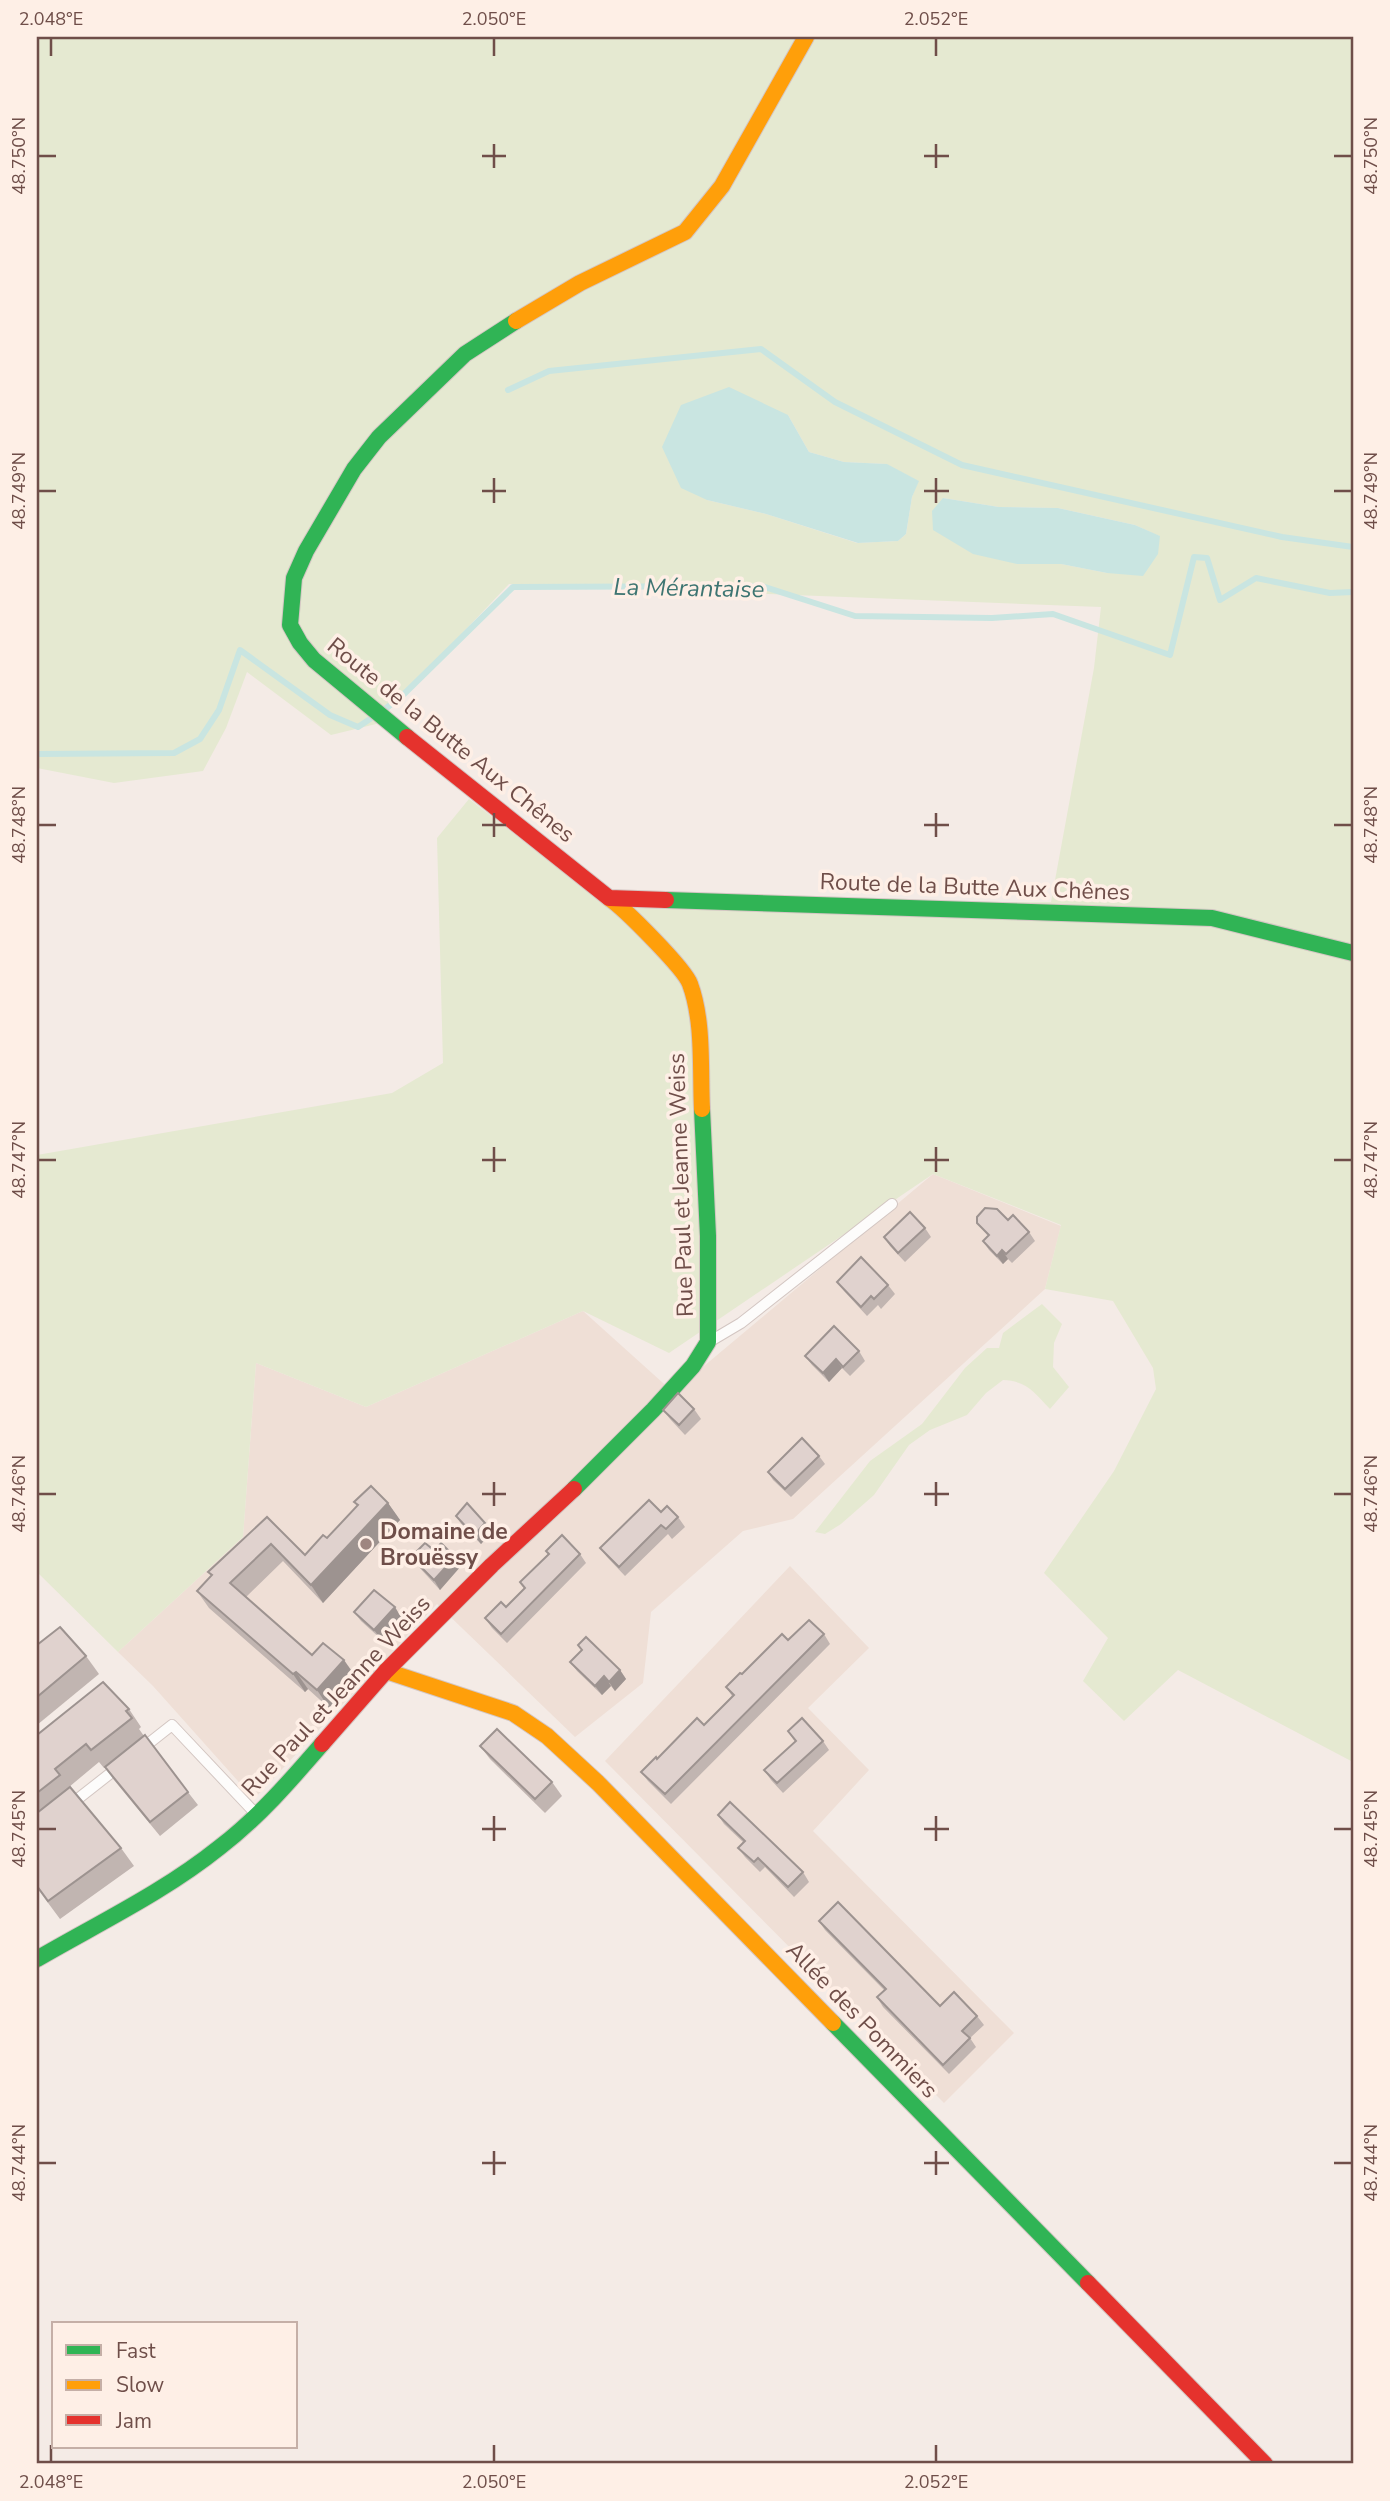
<svg xmlns="http://www.w3.org/2000/svg" width="1390" height="2501" viewBox="0 0 1390 2501" font-family="'Nunito Sans',sans-serif">
<style>
.residential{fill:#efdfd6}
.green{fill:#e5e9d1;fill-rule:evenodd}
.water{fill:#c9e5e1}
.lines{fill:none;stroke-linecap:round;stroke-linejoin:round}
.stream{stroke:#c9e5e1;stroke-width:6}
.lane-casing{stroke:#d3c6c2;stroke-width:12}
.fast-casing{stroke:#d4c6c3;stroke-width:18}
.slow-casing{stroke:#d4c6c3;stroke-width:18}
.jam-casing{stroke:#d4c6c3;stroke-width:18}
.lane{stroke:#fdfcfb;stroke-width:10}
.fast{stroke:#30b455;stroke-width:16}
.slow{stroke:#ff9f0a;stroke-width:16}
.jam{stroke:#e5322d;stroke-width:16}
.wall{fill:#c1b5b1}
.shaded-wall{fill:#9d9390}
.building{fill:#e0d2ce;stroke:#9d9390;stroke-width:2}
.ticks{fill:none;stroke:#6f4e49;stroke-width:2.5}
.poi-dot{fill:#9e8580;stroke:#feefe6;stroke-width:2.5}
.labels{text-anchor:middle;dominant-baseline:central;stroke-width:7;stroke-linejoin:round;paint-order:stroke}
.street-label{font-size:23px;fill:#6f4e49;stroke:#feefe6}
.poi-label{font-size:23px;font-weight:bold;fill:#6f4e49;stroke:#feefe6;text-anchor:start}
.water-label{font-size:24px;font-style:italic;fill:#3e7572;stroke:#feefe6}
.neatline{fill:none;stroke:#6f4e49;stroke-width:2.5}
.ticks-label{font-size:18px;text-anchor:middle;fill:#6f4e49}
</style>
<rect width="100%" height="100%" fill="#f4ebe6"/>
<!-- residential -->
<g class="residential">
<path d="M933,1174l128,52 -16,63 -252,230 -50,12 -92,81 -8,71 -68,54 -138,-133 -183,195 -101,-113 -35,-34 125,-115 13,-174 110,44 217,-96 90,81z"/>
<path d="M790,1566l79,82 -61,60 61,62 -56,61 201,202 -70,70 -339,-342z"/>
</g>
<!-- green -->
<g class="green">
<path d="M37,37h1316v1725l-175,-92 -54,51 -41,-40 25,-43 -64,-65 70,-102 42,-82 -3,-21 -40,-67 -68,-12 16,-64 -128,-51 -264,179 -86,-42 -217,96 -110,-44 -13,174 -125,115 -81,-80v-417l355,-62 51,-30 -6,-225 32,-39 132,102 450,1 43,-234 7,-61 -592,-23 -133,140 -45,11 -84,-63 -21,56 -23,43 -89,12 -77,-15zM788,415l21,37 35,10 42,2 32,17 -6,16 -6,37 -8,7 -41,2 -91,-29 -59,-14zM943,498l56,9 59,1 77,17 24,11 -52,37 -46,-9h-44z"/>
<path d="M1042,1304l20,20 -8,19 -1,24 16,20 -19,22c-16,-17 -23,-28 -47,-29l-17,13 -19,22 -37,15 -21,15 -35,50 -33,29 -16,10 -10,-2 55,-71 52,-37 43,-56 22,-20h12l4,-15z"/>
</g>
<!-- water -->
<g class="water">
<path d="M729,387l59,28 21,37 35,10 43,2 32,17 -7,16 -6,37 -8,7 -40,2 -92,-29 -59,-14 -26,-12 -19,-41 19,-42z"/>
<path d="M943,498l56,9 59,1 77,17 25,11 -2,18 -15,22 -36,-3 -46,-9h-44l-44,-10 -40,-24 -1,-19z"/>
</g>
<g class="lines">
<!-- stream -->
<g class="stream">
<path d="M508,390l41,-19 212,-22 74,53 127,63 320,72 71,10"/>
<path d="M385,709l17,-13 111,-109 249,-1 93,30 137,2 61,-4 117,41 24,-98 13,1 13,42 36,-22 74,15 23,-1"/>
<path d="M37,754l137,-1 26,-14 19,-29 21,-60 90,65 28,12 12,-8"/>
</g>
<!-- lane casing -->
<g class="lane-casing">
<g id="lane">
<path d="M714,1339l27,-16 151,-119"/>
<path d="M139,1751l33,-26 83,88"/>
<path d="M70,1805l51,-40"/>
</g>
</g>
<!-- fast casing -->
<g class="fast-casing">
<g id="fast">
<path d="M407,737l-93,-77 -14,-17 -10,-18 4,-47 12,-27 48,-82 25,-32 86,-83 51,-33"/>
<path d="M666,900l546,18 141,35"/>
<path d="M574,1489l79,-79 40,-44 15,-24v-106l-6,-127"/>
<path d="M37,1959c62,-36 127,-67 183,-112 39,-30 70,-66 102,-103"/>
<path d="M833,2023l255,260"/>
</g>
</g>
<!-- slow casing -->
<g class="slow-casing">
<g id="slow">
<path d="M516,321l64,-38 105,-51 37,-46 84,-149"/>
<path d="M609,898c15,10 76,71 81,86 14,38 10,85 12,125"/>
<path d="M386,1671l127,42 34,23 51,47 235,240"/>
</g>
</g>
<!-- jam casing -->
<g class="jam-casing">
<g id="jam">
<path d="M407,737l202,161 57,2"/>
<path d="M322,1744l64,-73 106,-106 82,-76"/>
<path d="M1088,2283l177,181"/>
</g>
</g>
<!-- lane -->
<use href="#lane" class="lane"/>
<!-- fast -->
<use href="#fast" class="fast"/>
<!-- slow -->
<use href="#slow" class="slow"/>
<!-- jam -->
<use href="#jam" class="jam"/>
</g>
<!-- wall -->
<g class="wall">
<path d="M1008,1220l21,12 6,9 -23,22 -4,-4 -5,5 -14,-14 -6,-9 5,-5 -11,-13z"/>
<path d="M925,1228l6,9 -26,25 -15,-16 -6,-9z"/>
<path d="M837,1282l51,3 7,9 -14,15 -3,-4 -11,11 -23,-25z"/>
<path d="M859,1351l6,10 -15,15 -8,-8 -13,14 -17,-17 -7,-9z"/>
<path d="M694,1409l7,10 -16,16 -15,-16 -7,-9z"/>
<path d="M819,1456l6,8 -34,33 -18,-17 -5,-8z"/>
<path d="M354,1502l34,1 12,17 -77,83 -40,-42 -37,36 66,58 44,22 -27,31 -21,-19 -3,3 -96,-84 -12,-17 14,-15 -3,-4 59,-55 38,38 22,-17 30,-32z"/>
<path d="M661,1512l17,5 7,10 -13,12 -4,-5 -43,42 -18,-19 -7,-9z"/>
<path d="M456,1516l29,7 7,9 -11,12 -19,-19z"/>
<path d="M435,1551l20,6 6,9 -21,24 -22,-24 -7,-9z"/>
<path d="M546,1551l34,3 6,9 -79,80 -15,-15 -7,-10 21,-11 18,-19 -4,-6 28,-28z"/>
<path d="M354,1612l47,5 -20,22 -20,-18z"/>
<path d="M824,1634l6,10 -159,160 -23,-23 -7,-9 63,-47 28,-29 -6,-9 62,-47z"/>
<path d="M37,1645l49,11 13,18 -62,51z"/>
<path d="M570,1662l50,8 6,9 -11,12 -4,-5 -9,9 -25,-24z"/>
<path d="M129,1709l12,18 -2,2 5,7 54,69 -38,31 -46,-56 -9,-12h-1l-5,-6 -30,25 52,61 13,18 -74,53 -23,-31v-153z"/>
<path d="M788,1731l35,10 6,9 -46,43 -12,-13 -7,-10 31,-28z"/>
<path d="M480,1746l72,36 10,14 -17,17 -55,-54z"/>
<path d="M718,1815l85,57 6,10 -15,15 -29,-30 -5,5 -15,-15 -7,-9 5,-6 -19,-18z"/>
<path d="M819,1921l121,85 37,10 7,9 -14,13 6,9 -27,27 -66,-67 -6,-10 7,-7 -59,-60z"/>
</g>
<!-- shaded-wall -->
<g class="shaded-wall">
<path d="M1002,1250l6,9 -5,5 -6,-8z"/>
<path d="M836,1359l6,9 -13,14 -6,-9z"/>
<path d="M388,1503l12,17 -77,83 -12,-18z"/>
<path d="M485,1523l7,9 -11,12 -7,-9z"/>
<path d="M455,1557l6,9 -21,24 -6,-10z"/>
<path d="M395,1607l6,10 -20,22 -7,-9z"/>
<path d="M344,1660l12,17 -27,31 -12,-18z"/>
<path d="M620,1670l6,9 -11,12 -6,-9z"/>
<path d="M296,1672l12,17 -3,3 -12,-18z"/>
<path d="M604,1676l7,10 -9,9 -7,-9z"/>
</g>
<!-- building -->
<g class="building">
<path d="M985,1208l12,1 11,11 5,-5 16,17 -23,22 -4,-4 -5,6 -14,-15 6,-6 -12,-12v-6z"/>
<path d="M910,1212l15,16 -27,25 -14,-16z"/>
<path d="M861,1257l27,28 -14,14 -3,-3 -10,11 -24,-25z"/>
<path d="M834,1326l25,25 -16,16 -7,-8 -13,14 -18,-17z"/>
<path d="M678,1393l16,16 -15,16 -16,-15z"/>
<path d="M802,1438l17,18 -34,33 -17,-17z"/>
<path d="M371,1486l17,17 -77,82 -40,-41 -41,39 82,72 11,-12 21,17 -27,30 -21,-18 -3,2 -96,-83 15,-16 -4,-3 59,-55 38,38 18,-20 4,3 31,-33 -4,-3z"/>
<path d="M649,1500l12,12 6,-6 11,11 -12,12 -5,-4 -42,42 -19,-19z"/>
<path d="M467,1503l18,20 -11,12 -18,-19z"/>
<path d="M562,1535l18,19 -79,80 -16,-16 16,-16 5,5 19,-19 -5,-6 29,-28 -3,-3z"/>
<path d="M425,1543l10,8 6,-8 14,14 -21,23 -23,-23z"/>
<path d="M374,1590l21,17 -21,23 -20,-18z"/>
<path d="M809,1620l15,14 -159,160 -24,-22 15,-15 1,2 40,-41 7,7 30,-30 -8,-8 14,-14 2,1 40,-40 6,6z"/>
<path d="M60,1627l26,29 -49,41v-52z"/>
<path d="M586,1637l34,33 -11,12 -5,-6 -9,10 -25,-24 12,-12 -4,-5z"/>
<path d="M103,1682l26,27 -3,2 6,7 -41,32 -5,-6 -31,25 5,6 -23,18v-58z"/>
<path d="M802,1718l21,23 -46,42 -13,-13 32,-29 -8,-10z"/>
<path d="M497,1729l55,53 -17,17 -55,-53z"/>
<path d="M145,1735l43,57 -38,30 -45,-55z"/>
<path d="M70,1787l51,61 -73,53 -11,-15v-73z"/>
<path d="M730,1802l73,70 -15,15 -30,-29 -4,4 -16,-14 7,-7 -27,-26z"/>
<path d="M838,1902l102,104 14,-14 23,24 -15,15 8,7 -27,27 -66,-68 9,-8 -67,-68z"/>
</g>
<!-- ticks -->
<path class="ticks" d="M51,38v18M494,38v18M936,38v18M494,144v24M936,144v24M38,156h18M482,156h24M924,156h25M1334,156h18M494,478v25M936,478v25M38,491h18M482,491h24M924,491h25M1334,491h18M494,813v24M936,813v24M38,825h18M482,825h24M924,825h25M1334,825h18M494,1147v25M936,1147v25M38,1160h18M482,1160h24M924,1160h25M1334,1160h18M494,1482v24M936,1482v24M38,1494h18M482,1494h24M924,1494h25M1334,1494h18M494,1816v25M936,1816v25M38,1829h18M482,1829h24M924,1829h25M1334,1829h18M494,2151v24M936,2151v24M38,2163h18M482,2163h24M924,2163h25M1334,2163h18M51,2445v17M494,2445v17M936,2445v17"/>
<!-- markers -->
<circle class="poi-dot" cx="366" cy="1544" r="7"/>
<g class="labels">
<!-- street labels -->
<g class="street-label">
<text transform="translate(451 740) rotate(39)">Route de la Butte Aux Chênes</text>
<text transform="translate(975 887) rotate(2)">Route de la Butte Aux Chênes</text>
<text transform="translate(681 1185) rotate(-92)">Rue Paul et Jeanne Weiss</text>
<text transform="translate(336 1696) rotate(-47)">Rue Paul et Jeanne Weiss</text>
<text transform="translate(862 2020) rotate(46)">Allée des Pommiers</text>
</g>
<!-- poi labels -->
<g class="poi-label">
<text x="380" y="1531">Domaine de<tspan x="380" dy="26">Brouëssy</tspan></text>
</g>
<!-- water labels -->
<g class="water-label">
<text transform="translate(689 588) rotate(1)">La Mérantaise</text>
</g>
</g>
<!-- border -->
<rect width="1390" height="2501" fill="none" stroke="#feefe6" stroke-width="77"/>
<!-- legend -->
<rect x="52" y="2322" width="245" height="126" fill="#feefe6" stroke="#c5afa7" stroke-width="2"/>
<rect x="66" y="2345" width="35" height="10" fill="#30b455" stroke="#c5afa7" stroke-width="2"/>
<text x="116" y="2358" font-size="21" fill="#6f4e49">Fast</text>
<rect x="66" y="2380" width="35" height="10" fill="#ff9f0a" stroke="#c5afa7" stroke-width="2"/>
<text x="116" y="2392" font-size="21" fill="#6f4e49">Slow</text>
<rect x="66" y="2415" width="35" height="10" fill="#e5322d" stroke="#c5afa7" stroke-width="2"/>
<text x="116" y="2428" font-size="21" fill="#6f4e49">Jam</text>
<rect x="38" y="38" width="1314" height="2424" class="neatline"/>
<g class="ticks-label">
<text x="51" y="25">2.048°E</text>
<text x="494" y="25">2.050°E</text>
<text x="936" y="25">2.052°E</text>
<text transform="translate(19 156) rotate(-90)" y="6">48.750°N</text>
<text transform="translate(1371 156) rotate(-90)" y="6">48.750°N</text>
<text transform="translate(19 491) rotate(-90)" y="6">48.749°N</text>
<text transform="translate(1371 491) rotate(-90)" y="6">48.749°N</text>
<text transform="translate(19 825) rotate(-90)" y="6">48.748°N</text>
<text transform="translate(1371 825) rotate(-90)" y="6">48.748°N</text>
<text transform="translate(19 1160) rotate(-90)" y="6">48.747°N</text>
<text transform="translate(1371 1160) rotate(-90)" y="6">48.747°N</text>
<text transform="translate(19 1494) rotate(-90)" y="6">48.746°N</text>
<text transform="translate(1371 1494) rotate(-90)" y="6">48.746°N</text>
<text transform="translate(19 1829) rotate(-90)" y="6">48.745°N</text>
<text transform="translate(1371 1829) rotate(-90)" y="6">48.745°N</text>
<text transform="translate(19 2163) rotate(-90)" y="6">48.744°N</text>
<text transform="translate(1371 2163) rotate(-90)" y="6">48.744°N</text>
<text x="51" y="2488">2.048°E</text>
<text x="494" y="2488">2.050°E</text>
<text x="936" y="2488">2.052°E</text>
</g>
</svg>
